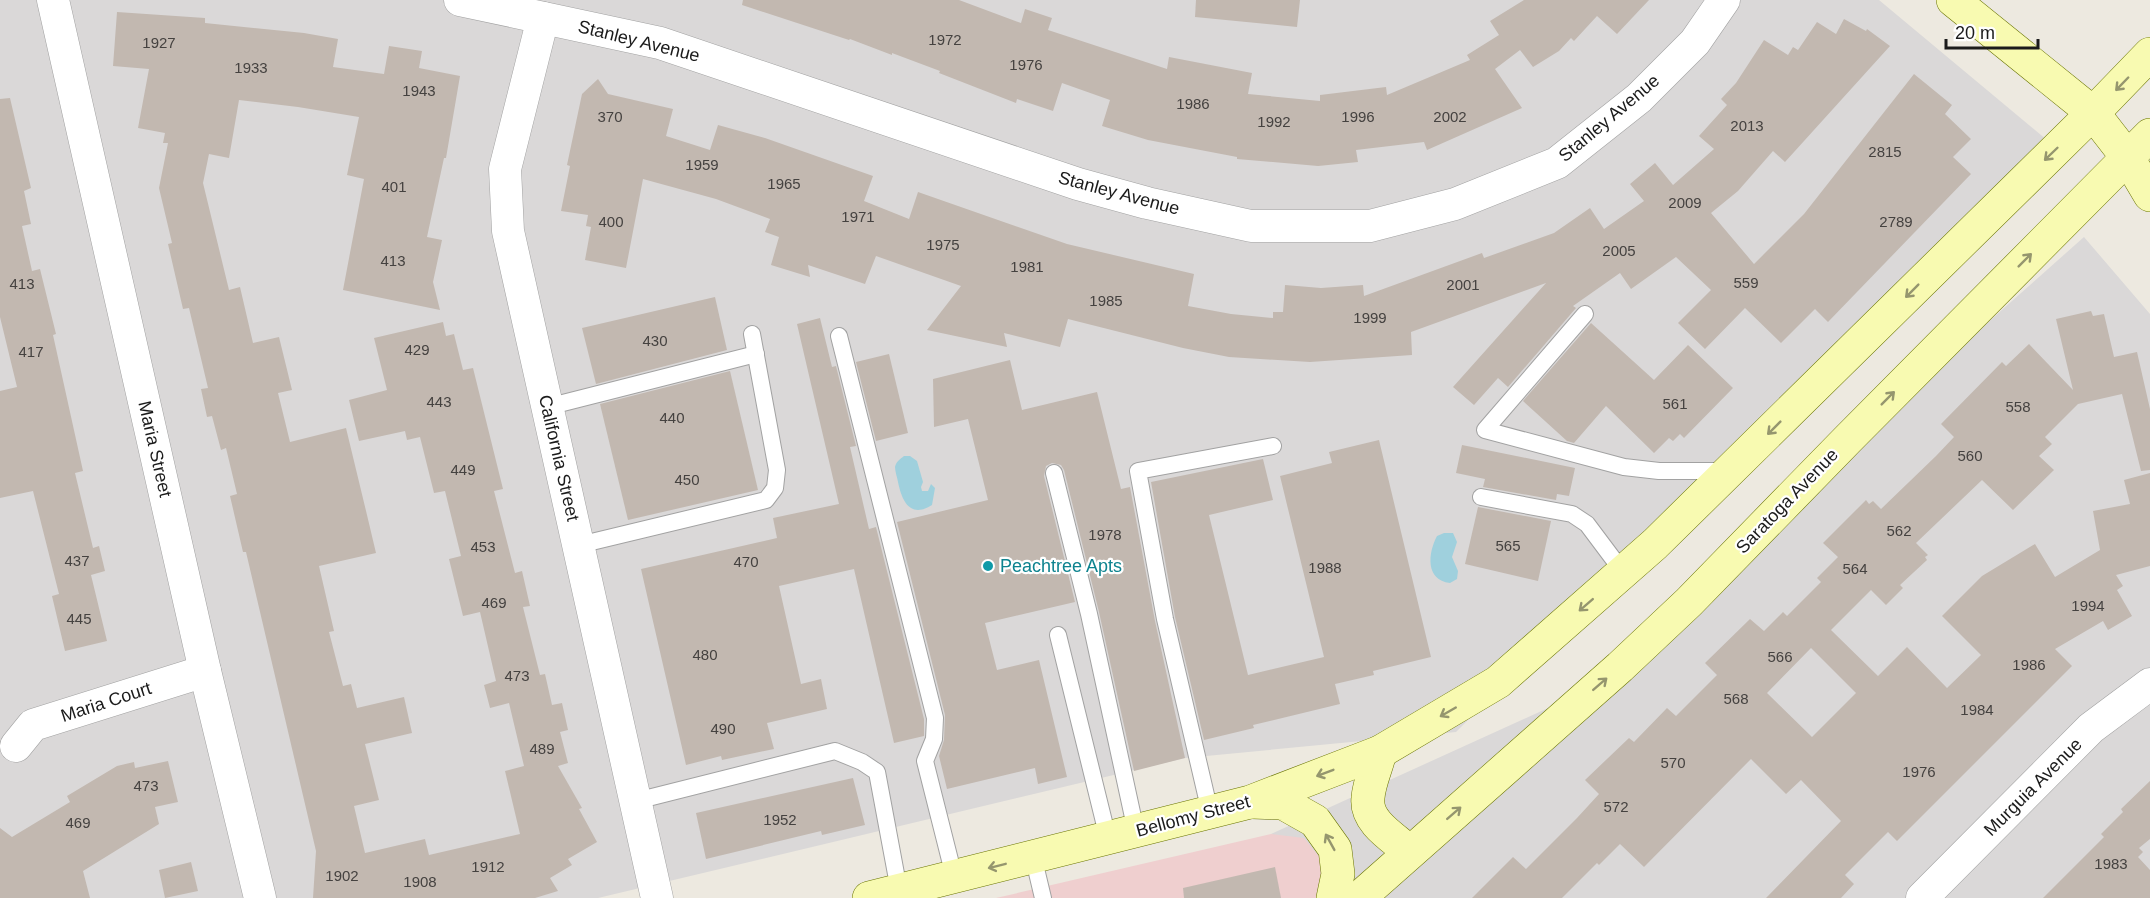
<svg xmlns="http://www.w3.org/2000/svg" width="2150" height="898" viewBox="0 0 2150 898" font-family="Helvetica,sans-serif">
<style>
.residential{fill:#dad8d8}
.commercial{fill:#efcfcf}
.water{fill:#9fd0dd}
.building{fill:#c2b8b0;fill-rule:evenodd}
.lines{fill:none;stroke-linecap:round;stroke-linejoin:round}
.service-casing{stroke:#a2a2a2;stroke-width:18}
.minor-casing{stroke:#a2a2a2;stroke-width:33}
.secondary-casing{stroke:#687302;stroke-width:34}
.service{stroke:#fff;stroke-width:16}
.minor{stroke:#fff;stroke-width:32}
.secondary{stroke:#f8fab1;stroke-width:33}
.oneway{stroke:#95966e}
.culture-dot{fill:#0f9aa8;stroke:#fff;stroke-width:2}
.labels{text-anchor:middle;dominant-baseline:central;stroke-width:4.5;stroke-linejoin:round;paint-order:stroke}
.number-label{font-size:15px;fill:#454240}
.street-label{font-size:18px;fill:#1b1b1b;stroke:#fff}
.culture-label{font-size:18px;fill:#0d838f;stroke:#fff;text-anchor:start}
</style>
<rect width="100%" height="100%" fill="#ede9e0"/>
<!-- residential -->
<g class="residential">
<path d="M0,0h1879l168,140 -591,592 -271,26 -587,140h-598z"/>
<path d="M2084,237l66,77v584h-833l9,-33 -55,-31 288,-131z"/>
</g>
<!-- commercial -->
<path class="commercial" d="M1271,834l33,4 22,27 -9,33h-321z"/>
<!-- water -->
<g class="water">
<path d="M904,456h6l7,5 6,21 -2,5 1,4h6l3,-7 4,4 -3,17c-22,14 -30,-4 -34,-23 -1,-5 -3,-11 -3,-15 1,-5 5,-8 9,-11z"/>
<path d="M1444,533h9l4,9 -5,15 6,14 -1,8 -7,4c-25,-3 -22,-30 -13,-47z"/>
</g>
<!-- building -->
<g class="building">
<path d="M743,0h216l62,23 4,-14 27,9 -4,12 119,39 2,-12 83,16 -4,21 72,7v-6l66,-8 1,8 83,-35 -3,-5 32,-20 -9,-14 34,-21h125l-32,34 -20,-18 -23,25 -3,-3 -12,13 -26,16 -13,-17 -25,19 27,39 -95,42 -3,-8 -68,8 2,12 -40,4 -81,-7v-2l-89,-17 -46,-14 8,-26 -48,-17 -9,28 -36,-12 -1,4 -77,-30 1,-2 -48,-18v2l-42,-16 -1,1 -107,-35z"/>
<path d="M1196,0h104l-3,27 -102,-10z"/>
<path d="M117,12l88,6v5l99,10 34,6 -5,28 51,7 5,-28 33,5 -3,17 41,8 -14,82h-2l-17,79 15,3 -9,42 7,28 -97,-20 21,-111 -17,-4 12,-58 -61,-10 -59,-7 -10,58 -20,-4 -6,29 26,107 11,-3 13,56 26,-6 13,53 -14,3 12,49 56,-14 21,87 9,38 -57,13 15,65 -5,1 14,54 8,-2 6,24 47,-11 8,36 -47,11 14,56 -25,6 11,47 60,-14 4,16 91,-21 -15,-63 19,-5 -15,-63 -19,5 -6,-23 12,-4 -16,-69 -17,4 -14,-57 12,-3 -16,-65 -11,2 -14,-56 -13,3 -2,-9 -46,10 -10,-41 38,-10 -13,-52 69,-16 3,14 8,-2 9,36 10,-2 30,121 -9,2 21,82 7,-2 8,35 -7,1 17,68 5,-1 7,31 10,-2 6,27 -8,2 8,31 -10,3 24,42 -3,1 18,33 -29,17 4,6 -22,13 8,13 -23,7h-222l3,-47 -70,-299h-3l-13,-56 7,-2 -11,-46 -5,2 -9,-34 -5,1 -6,-28 7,-1 -19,-80 -6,1 -15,-65 4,-1 -13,-55 9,-45h-5l2,-10 -27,-5 11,-59 -36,-3z"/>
<path d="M1844,19l22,12 1,-2 23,17 -105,116 -12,-11 -35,40 -27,22 43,51 50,-50 110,-140 38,31 -7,9 26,25 -18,18 18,17 -143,148 -13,-13 -34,34 -36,-35 -40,41 -27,-26 33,-33 -35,-33 -45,32 -11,-16 -47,33 3,2 -68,79 -10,-9 -24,27 -21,-18 93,-104 -135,49 1,23 -102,7 -81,-5 -46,-9 -115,-29 -8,28 -56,-14 3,14 -80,-17 34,-44 -85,-30 -11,28 -57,-19 2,12 -39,-12 8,-28 -14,-5 5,-13 -54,-20 -73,-20 -17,89 -41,-8 6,-33 -5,-1 2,-11 -27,-4 9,-45 -3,-1 15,-71 16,-15 10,15 65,15 -7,27 44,14 8,-25 47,13 108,38 -9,25 45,18 9,-27 149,52 127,30 -6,32 43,8 42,4v-6h10l2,-27 36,3 42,-3 1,11 118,-43 2,5 70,-25 36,-25 14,21 40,-28 -14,-17 25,-21 18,22 41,-36 -15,-13 28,-31 -6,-6 15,-16 28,-43 24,15 5,-8 5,3 19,-28 19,12z"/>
<path d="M10,98l21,90 -7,3 7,33 -9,2 10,45 8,-2 16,65 -3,1 30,136 -8,2 18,75 6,-2 6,25 -14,4 16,66 -42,10 -13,-55 7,-2 -26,-103 -33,7v-107l17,-4 -17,-70v-218z"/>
<path d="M715,297l12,53 -131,34 -14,-56z"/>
<path d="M2091,311l2,5 11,-2 10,43 23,-5 13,57v61l-9,1 -19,-77 -44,10 -33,33 7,7 -13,12 15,14 -41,40 -31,-30 -66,63 12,12 -3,2 2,3 -27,25 3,3 -17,17 -15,-15 -40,40 47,46 29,-29 40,41 34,-33 -39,-39 40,-40 53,-32 20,33 45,-27 -7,-39 37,-7 -6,-24 26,-7v93l-34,9 7,11 -6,4 15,26 -24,14 -5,-9 -48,28 17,17 -175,175 -9,-9 -43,43 9,9 -13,14h-75l75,-77 -40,-41 -15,14 -35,-35 -107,108 -24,-23 -21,21 -2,-2 -35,35h-90l41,-41 13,12 51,-51 22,-24 -14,-14 44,-42 5,4 33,-34 9,8 41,-41 -12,-12 45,-44 14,12 19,-19 4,4 34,-34 -4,-4 21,-21 -15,-14 43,-43 3,4 4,-3 8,8 55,-53 18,-19 -13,-13 61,-62 4,4 23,-22 44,46 -17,-71zM1811,648l45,45 -44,44 -45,-44z"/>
<path d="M820,318l12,49 4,-1 20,80 -6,1 19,82 7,-2 48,192v17l-30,7 -40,-174 -75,17 22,98 20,-5 6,30 -60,14 7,26 -52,11 -1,-4 -35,9 -45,-196 136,-31 -4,-20 66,-14 -42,-180z"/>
<path d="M1591,323l63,57 34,-35 45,43 -49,50 -4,-4 -7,7 -4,-3 -15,15 -48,-47 -32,37 -7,-2 -44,-40z"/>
<path d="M889,354l19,79 -32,8 -20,-79z"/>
<path d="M1010,360l12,50 75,-18 24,97 9,-2 25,134 30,137 -51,13 -35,-159 -35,-142 -3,-5 -9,-2 -6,3 -2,10 31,126 -90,21 12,47 42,-10 28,117 -29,7 -3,-16 -88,21 -8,-33 5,-16 1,-25 -48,-193 91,-22 -20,-81 -34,8 -1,-48z"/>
<path d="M730,371l28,119 -130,30 -28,-116z"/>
<path d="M1379,440l52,217 -58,14 1,4 -39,9 5,20 -87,21 1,3 -50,12 -29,-123 -24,-135 112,-23 10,41 -64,15 39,160 76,-18 -44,-181 52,-13 -3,-11z"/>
<path d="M1462,445l113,23 -6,28 -12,-2 -1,6 -73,-13 2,-8 -29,-6z"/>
<path d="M1478,507l73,14 -13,60 -73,-17z"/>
<path d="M168,761l10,41 -23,5 4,17 -76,47 7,27h-90v-70l12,9 58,-35 -3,-6 50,-30 17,-4 1,6z"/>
<path d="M853,778l12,47 -43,10 -1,-4 -115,28 -10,-46z"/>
<path d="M2150,781v58l-11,9 4,4 -5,5 12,13v28h-107l61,-61 -3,-3 22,-22 -2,-3z"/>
<path d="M191,862l7,29 -33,7 -6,-28z"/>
<path d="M1275,867l6,31h-97l-1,-10z"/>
</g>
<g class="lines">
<!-- service casing -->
<g class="service-casing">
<g id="service">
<path d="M1585,314l-100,116 139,37 35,4h70"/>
<path d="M839,336l96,382 -1,21 -9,22 29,115"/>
<path d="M547,407l209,-53"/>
<path d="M1054,473l35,141 47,217"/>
<path d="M1481,497l91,17 15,10 36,48"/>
<path d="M579,545l187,-45 9,-12 2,-18 -25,-136"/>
<path d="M1058,635l50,203"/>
<path d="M636,801l199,-50 27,11 15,10 22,118"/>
<path d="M1210,812l-45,-193 -27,-148 135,-25"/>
<path d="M1033,856l10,42"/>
</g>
</g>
<!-- minor casing -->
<g class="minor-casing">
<g id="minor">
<path d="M53,0l152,671 55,227"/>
<path d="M460,0l200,43 418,141 69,19 104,23h119l85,-22 102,-41 82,-65 56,-56 29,-42"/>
<path d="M543,18l-38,151 3,62 149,667"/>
<path d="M16,746l17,-21 172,-54"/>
<path d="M1922,898l169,-170 59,-44"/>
</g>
</g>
<!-- secondary casing -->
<g class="secondary-casing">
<g id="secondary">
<path d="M1953,0l140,113 35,45 22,37"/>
<path d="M1380,752c-3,15 -11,30 -12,46 -3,24 26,40 42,54"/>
<path d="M1252,802l31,1 32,18 20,28 3,25 -5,24"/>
<path d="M869,898l381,-96 130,-50 118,-70 157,-138 438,-431 57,-59"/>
<path d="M1359,898l261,-231 69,-65 158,-162 303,-305"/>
</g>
</g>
<!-- service -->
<use href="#service" class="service"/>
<!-- minor -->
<use href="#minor" class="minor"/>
<!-- secondary -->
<use href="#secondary" class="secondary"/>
</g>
<!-- one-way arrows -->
<defs><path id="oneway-shaft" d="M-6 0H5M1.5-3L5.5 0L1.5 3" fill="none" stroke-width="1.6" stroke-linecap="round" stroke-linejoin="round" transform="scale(1.5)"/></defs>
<g class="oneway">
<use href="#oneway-shaft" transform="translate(2122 84) rotate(134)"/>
<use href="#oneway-shaft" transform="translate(2051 154) rotate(136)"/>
<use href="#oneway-shaft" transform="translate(2025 260) rotate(-45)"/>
<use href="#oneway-shaft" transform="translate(1912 291) rotate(135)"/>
<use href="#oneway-shaft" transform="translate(1888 398) rotate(-45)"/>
<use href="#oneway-shaft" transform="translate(1774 428) rotate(135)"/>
<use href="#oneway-shaft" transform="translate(1586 605) rotate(139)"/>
<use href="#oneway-shaft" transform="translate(1600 684) rotate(-41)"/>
<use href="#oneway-shaft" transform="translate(1448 712) rotate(150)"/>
<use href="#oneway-shaft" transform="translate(1325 773) rotate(159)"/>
<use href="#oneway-shaft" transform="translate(1454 813) rotate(-41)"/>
<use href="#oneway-shaft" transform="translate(1330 842) rotate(-119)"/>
<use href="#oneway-shaft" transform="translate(997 866) rotate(166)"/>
</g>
<!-- markers -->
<circle class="culture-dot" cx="988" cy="566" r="6"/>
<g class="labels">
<!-- number labels -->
<g class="number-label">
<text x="945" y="39">1972</text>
<text x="159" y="42">1927</text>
<text x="1026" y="64">1976</text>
<text x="251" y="67">1933</text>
<text x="419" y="90">1943</text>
<text x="1193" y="103">1986</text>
<text x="610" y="116">370</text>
<text x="1358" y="116">1996</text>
<text x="1450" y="116">2002</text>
<text x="1274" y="121">1992</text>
<text x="1747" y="125">2013</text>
<text x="1885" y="151">2815</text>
<text x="702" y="164">1959</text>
<text x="784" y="183">1965</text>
<text x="394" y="186">401</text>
<text x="1685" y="202">2009</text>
<text x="858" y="216">1971</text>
<text x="611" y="221">400</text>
<text x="1896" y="221">2789</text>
<text x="943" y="244">1975</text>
<text x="1619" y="250">2005</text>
<text x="393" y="260">413</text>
<text x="1027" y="266">1981</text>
<text x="1746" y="282">559</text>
<text x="22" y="283">413</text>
<text x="1463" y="284">2001</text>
<text x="1106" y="300">1985</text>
<text x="1370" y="317">1999</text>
<text x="655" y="340">430</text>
<text x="417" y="349">429</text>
<text x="31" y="351">417</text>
<text x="439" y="401">443</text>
<text x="1675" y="403">561</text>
<text x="2018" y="406">558</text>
<text x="672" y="417">440</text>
<text x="1970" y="455">560</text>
<text x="463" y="469">449</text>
<text x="687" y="479">450</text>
<text x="1899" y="530">562</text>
<text x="1105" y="534">1978</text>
<text x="1508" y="545">565</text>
<text x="483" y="546">453</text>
<text x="77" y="560">437</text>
<text x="746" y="561">470</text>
<text x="1325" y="567">1988</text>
<text x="1855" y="568">564</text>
<text x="494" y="602">469</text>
<text x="2088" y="605">1994</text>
<text x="79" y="618">445</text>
<text x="705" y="654">480</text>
<text x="1780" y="656">566</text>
<text x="2029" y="664">1986</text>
<text x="517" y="675">473</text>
<text x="1736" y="698">568</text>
<text x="1977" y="709">1984</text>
<text x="723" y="728">490</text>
<text x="542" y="748">489</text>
<text x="1673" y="762">570</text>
<text x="1919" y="771">1976</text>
<text x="146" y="785">473</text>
<text x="1616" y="806">572</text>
<text x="780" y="819">1952</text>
<text x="78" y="822">469</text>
<text x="2111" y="863">1983</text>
<text x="488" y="866">1912</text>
<text x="342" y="875">1902</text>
<text x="420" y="881">1908</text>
</g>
<!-- street labels -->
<g class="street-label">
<text transform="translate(639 41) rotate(14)">Stanley Avenue</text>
<text transform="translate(1609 118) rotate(-40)">Stanley Avenue</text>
<text transform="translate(1119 193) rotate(15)">Stanley Avenue</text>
<text transform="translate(155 449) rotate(77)">Maria Street</text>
<text transform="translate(559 458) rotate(77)">California Street</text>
<text transform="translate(1787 501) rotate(-46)">Saratoga Avenue</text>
<text transform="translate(106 702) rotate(-18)">Maria Court</text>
<text transform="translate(2033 787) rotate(-45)">Murguia Avenue</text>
<text transform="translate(1193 816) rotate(-15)">Bellomy Street</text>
</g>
<!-- culture labels -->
<g class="culture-label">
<text x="1000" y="566">Peachtree Apts</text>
</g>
</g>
<!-- scale -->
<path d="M1946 39v9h92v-9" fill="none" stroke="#1b1b1b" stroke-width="3"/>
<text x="1955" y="39" font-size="18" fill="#1b1b1b" stroke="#ffffff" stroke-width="4.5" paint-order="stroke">20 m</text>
</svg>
